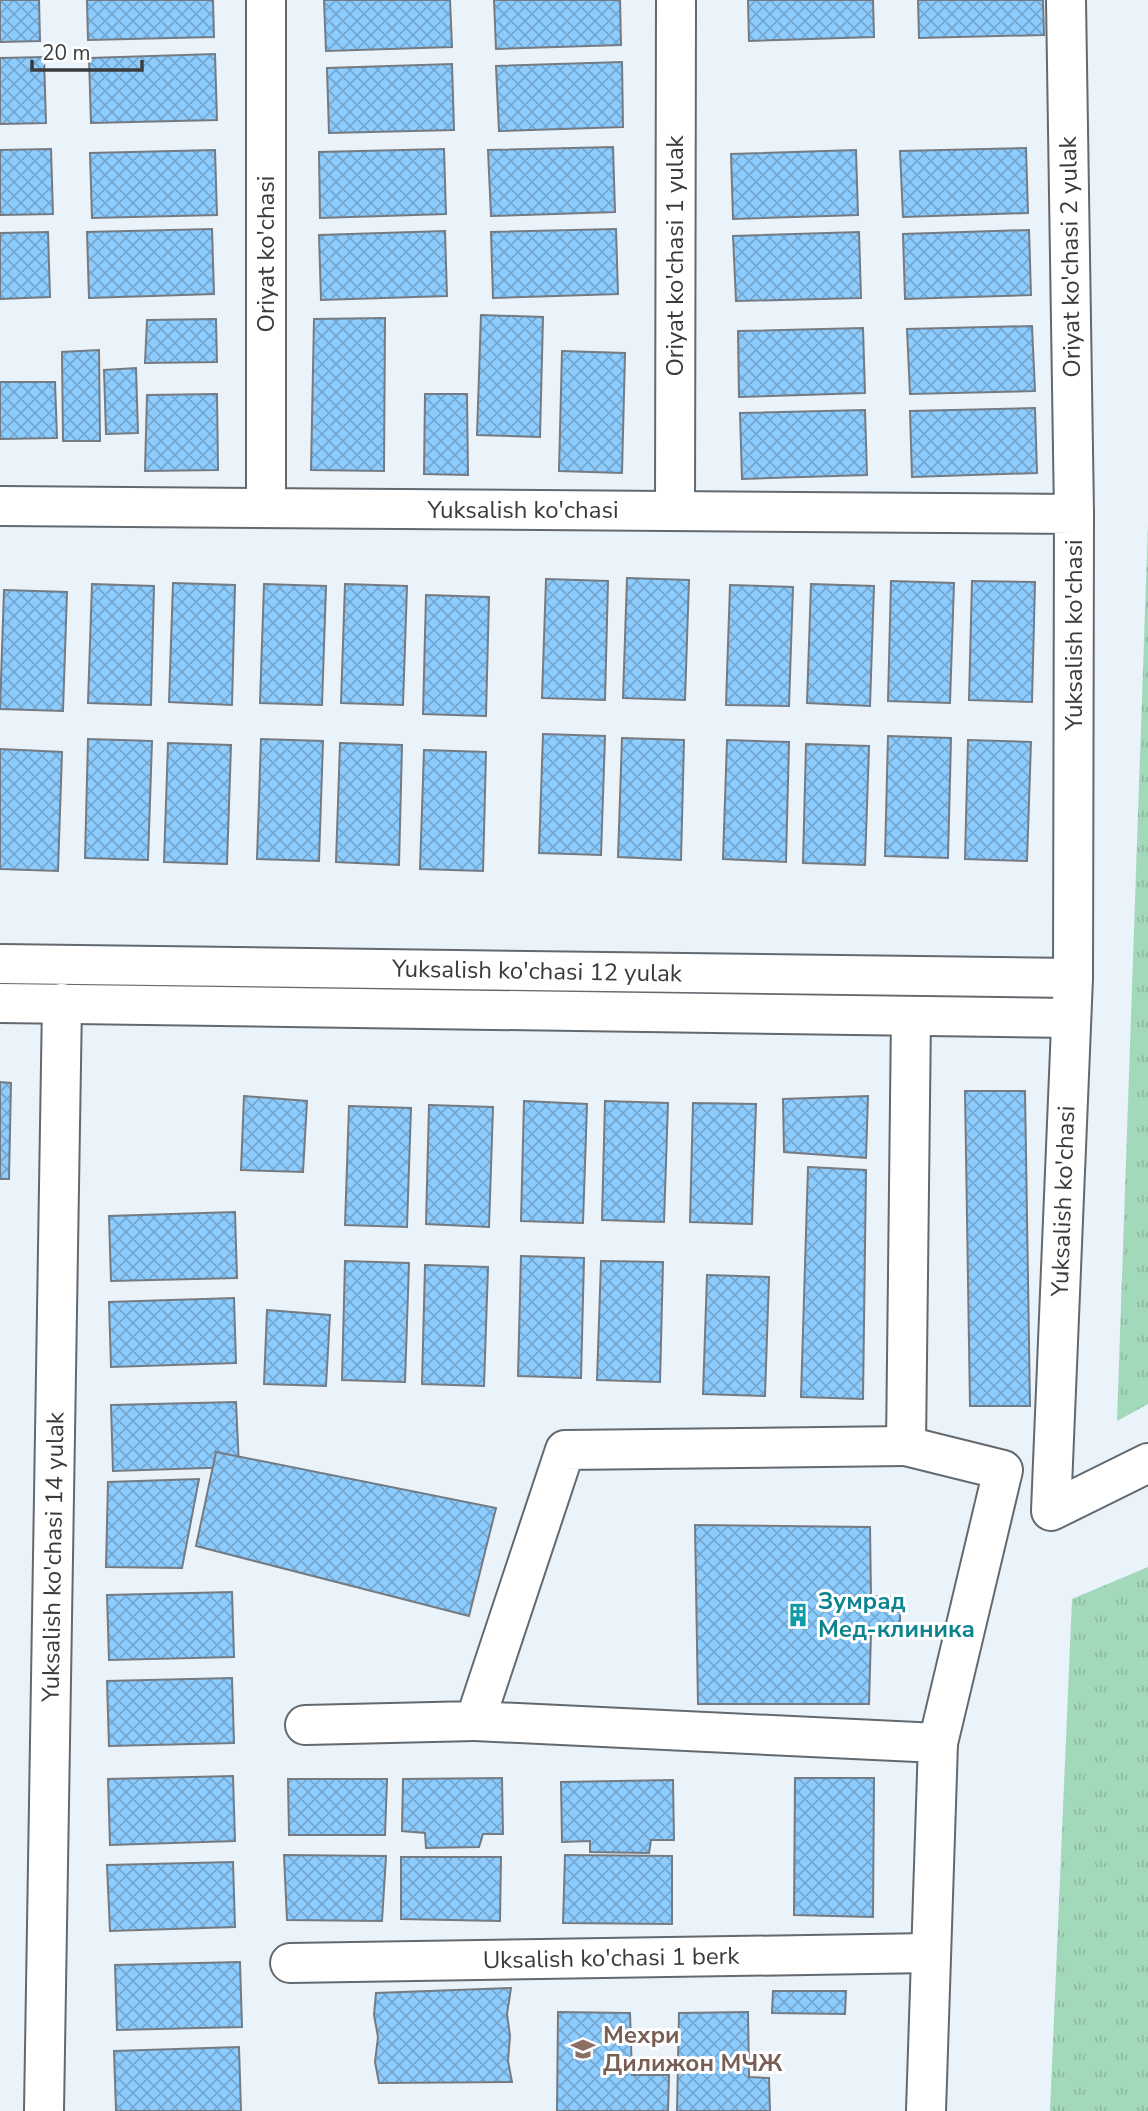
<svg xmlns="http://www.w3.org/2000/svg" width="1148" height="2111" viewBox="0 0 1148 2111" font-family="'Nunito Sans',sans-serif">
<style>
.grass{fill:url(#grass-tufts)}
.building{fill:url(#building-cross-hatch);stroke:#747b82;stroke-width:2}
.lines{fill:none;stroke-linecap:round;stroke-linejoin:round}
.minor-casing{stroke:#62696f;stroke-width:42}
.minor{stroke:#fff;stroke-width:38}
.labels{text-anchor:middle;dominant-baseline:central;stroke-width:6;stroke-linejoin:round;paint-order:stroke}
.street-label{font-size:24px;fill:#393c3f;stroke:#fff}
.culture-label{font-size:24px;font-weight:bold;fill:#0d838f;stroke:#fff;text-anchor:start}
.education-label{font-size:24px;font-weight:bold;fill:#785e54;stroke:#fff;text-anchor:start}
</style>
<defs>
<pattern id="grass-tufts" width="24" height="20" patternUnits="userSpaceOnUse" patternTransform="scale(1.75)"><rect width="24" height="20" fill="#a2d9bb"/><path d="M3 7l-1-3M5 7V3M7 7l1-3M15 17l-1-3M17 17v-4M19 17l1-3" fill="none" stroke="#8cbba2"/></pattern>
<pattern id="building-cross-hatch" width="8" height="8" patternUnits="userSpaceOnUse" patternTransform="scale(1.75)"><rect width="8" height="8" fill="#8dccfe"/><path d="M0 0l8 8M0 8l8-8" fill="none" stroke="#74a7cf"/></pattern>
</defs>
<rect width="100%" height="100%" fill="#eaf2fa"/>
<!-- grass -->
<g class="grass">
<path d="M1148,525v879l-31,17z"/>
<path d="M1148,1567v544h-98l22,-512z"/>
</g>
<!-- building -->
<g class="building">
<path d="M0,0h39l1,41 -40,1z"/>
<path d="M87,0h126l1,37 -126,3z"/>
<path d="M324,0h126l2,47 -126,4z"/>
<path d="M494,0h126l1,45 -125,4z"/>
<path d="M748,0h125l1,37 -125,4z"/>
<path d="M918,0h125l1,35 -125,3z"/>
<path d="M215,54l2,66 -126,3 -2,-65z"/>
<path d="M44,57l2,66 -46,1v-66z"/>
<path d="M622,62l1,65 -124,4 -3,-65z"/>
<path d="M452,64l2,66 -125,3 -2,-65z"/>
<path d="M613,147l2,65 -124,4 -3,-66z"/>
<path d="M1026,148l2,65 -125,4 -3,-66z"/>
<path d="M51,149l2,65 -53,1v-65z"/>
<path d="M444,149l2,65 -126,4 -1,-66z"/>
<path d="M215,150l2,65 -125,3 -2,-65z"/>
<path d="M856,150l2,65 -125,4 -2,-65z"/>
<path d="M212,229l2,65 -125,4 -2,-66z"/>
<path d="M616,229l2,65 -125,4 -2,-66z"/>
<path d="M1029,230l2,65 -126,4 -2,-65z"/>
<path d="M445,231l2,65 -126,4 -2,-65z"/>
<path d="M48,232l2,65 -50,2v-66z"/>
<path d="M859,232l2,66 -125,3 -3,-65z"/>
<path d="M481,315l62,2 -3,120 -63,-2z"/>
<path d="M385,318l-1,153 -73,-1 3,-151z"/>
<path d="M216,319l1,43 -72,1 2,-43z"/>
<path d="M1032,326l3,65 -125,3 -3,-65z"/>
<path d="M863,328l2,65 -126,4 -1,-66z"/>
<path d="M99,350l1,91h-37l-1,-89z"/>
<path d="M562,351l63,2 -3,120 -63,-2z"/>
<path d="M136,368l2,65 -32,1 -2,-64z"/>
<path d="M0,382h55l2,56 -57,1z"/>
<path d="M217,394l1,76 -73,1 2,-76z"/>
<path d="M425,394h42l1,81 -44,-1z"/>
<path d="M1035,408l2,65 -125,4 -2,-66z"/>
<path d="M865,410l2,65 -125,4 -2,-66z"/>
<path d="M627,578l62,2 -4,120 -62,-2z"/>
<path d="M546,579l62,2 -3,119 -63,-2z"/>
<path d="M891,581l63,2 -4,120 -62,-2z"/>
<path d="M972,581l63,1 -3,120 -63,-2z"/>
<path d="M173,583l62,2 -3,120 -63,-3z"/>
<path d="M92,584l62,2 -3,119 -63,-2z"/>
<path d="M264,584l62,2 -4,119 -62,-2z"/>
<path d="M345,584l62,2 -4,119 -62,-2z"/>
<path d="M811,584l63,2 -4,120 -63,-3z"/>
<path d="M730,585l63,2 -4,119 -63,-1z"/>
<path d="M4,590l63,2 -4,119 -63,-2z"/>
<path d="M426,595l63,2 -3,119 -63,-2z"/>
<path d="M543,734l62,2 -4,119 -62,-2z"/>
<path d="M888,736l63,2 -3,120 -63,-2z"/>
<path d="M622,738l62,2 -3,120 -63,-3z"/>
<path d="M88,739l64,2 -4,119 -63,-2z"/>
<path d="M261,739l62,2 -4,120 -62,-2z"/>
<path d="M727,740l62,2 -3,120 -63,-3z"/>
<path d="M968,740l63,2 -4,119 -62,-2z"/>
<path d="M168,743l63,2 -4,119 -63,-2z"/>
<path d="M340,743l62,2 -3,120 -63,-3z"/>
<path d="M806,744l63,2 -4,119 -62,-2z"/>
<path d="M0,749l62,3 -4,119 -58,-2z"/>
<path d="M424,750l62,2 -3,119 -63,-2z"/>
<path d="M0,1082l11,1 -2,96h-9z"/>
<path d="M965,1091h60l5,315h-60z"/>
<path d="M244,1096l63,5 -4,71 -62,-2z"/>
<path d="M868,1096l-2,62 -82,-6 -1,-53z"/>
<path d="M524,1101l63,3 -4,119 -62,-2z"/>
<path d="M605,1101l63,2 -4,119 -62,-2z"/>
<path d="M693,1103l63,1 -4,120 -62,-2z"/>
<path d="M429,1105l64,2 -4,120 -63,-3z"/>
<path d="M349,1106l62,2 -4,119 -62,-2z"/>
<path d="M808,1167l58,3 -3,229 -62,-2z"/>
<path d="M235,1212l2,66 -126,3 -2,-65z"/>
<path d="M521,1256l63,2 -3,120 -63,-2z"/>
<path d="M345,1261l64,2 -4,119 -63,-2z"/>
<path d="M601,1261l62,1 -3,120 -63,-2z"/>
<path d="M425,1265l63,2 -4,119 -62,-2z"/>
<path d="M707,1275l62,2 -4,119 -62,-2z"/>
<path d="M234,1298l2,65 -125,4 -2,-65z"/>
<path d="M267,1310l63,5 -4,71 -62,-2z"/>
<path d="M236,1402l3,65 -126,4 -2,-66z"/>
<path d="M216,1452l280,56 -27,108 -273,-70z"/>
<path d="M199,1479l-17,89 -76,-1 2,-85z"/>
<path d="M695,1525l175,2 1,69 29,2v34l-29,1 -2,71h-171z"/>
<path d="M232,1592l2,65 -125,3 -2,-65z"/>
<path d="M232,1678l2,65 -125,3 -2,-65z"/>
<path d="M233,1776l2,65 -125,4 -2,-66z"/>
<path d="M502,1778l1,56h-20l-4,13 -53,1 -1,-15 -23,-2 1,-52z"/>
<path d="M795,1778h79l-1,139 -79,-2z"/>
<path d="M288,1779h99l-2,56h-96z"/>
<path d="M673,1780l1,60h-23l-2,13 -59,-1v-11l-28,1 -1,-60z"/>
<path d="M284,1855l102,1 -4,65 -95,-1z"/>
<path d="M565,1855l107,1v68l-109,-1z"/>
<path d="M401,1857h100l-1,64 -99,-2z"/>
<path d="M233,1862l2,65 -125,4 -3,-66z"/>
<path d="M240,1962l2,65 -125,3 -2,-65z"/>
<path d="M511,1988l-4,26 3,22 -2,25 4,21 -133,1 -4,-21 3,-25 -4,-22 2,-22z"/>
<path d="M773,1991h73l-1,23 -73,-1z"/>
<path d="M558,2012l72,1 2,62h37l-1,36h-111z"/>
<path d="M748,2012l1,65 20,1 1,33h-93l2,-98z"/>
<path d="M239,2047l2,64h-125l-2,-60z"/>
</g>
<g class="lines">
<!-- minor casing -->
<g class="minor-casing">
<g id="minor">
<path d="M266,0v508"/>
<path d="M1066,0l8,514"/>
<path d="M0,506l1074,8 -1,464 -22,533 97,-48"/>
<path d="M675,511l1,-511"/>
<path d="M0,964l1073,14"/>
<path d="M0,1003l1071,15"/>
<path d="M906,1446l97,24 -65,273 -12,368"/>
<path d="M475,1721l463,22"/>
<path d="M305,1725l170,-4 90,-271 341,-4 5,-430"/>
<path d="M290,1963l641,-10"/>
<path d="M44,2111l18,-1108"/>
</g>
</g>
<!-- minor -->
<use href="#minor" class="minor"/>
</g>
<!-- icons -->
<defs>
<g id="building-bare" transform="scale(1.89)"><path d="M-4-6H4V6H1V3H-1V6H-4ZM-2.5-4.3h1.7v1.8h-1.7ZM.8-4.3h1.7v1.8H.8ZM-2.5-1h1.7V.8h-1.7ZM.8-1h1.7V.8H.8Z" fill="#0f9aa8" stroke="#fff" stroke-width="2.5" paint-order="stroke"/></g>
<g id="school-bare" transform="scale(1.89)"><path d="M0-5L7-2L0 1L-7-2ZM-4 1L0 2.5L4 1V4Q0 6-4 4Z" fill="#8d6e63" stroke="#fff" stroke-width="2.5" paint-order="stroke"/></g>
</defs>
<g fill-rule="evenodd">
<use href="#building-bare" x="798" y="1615"/>
<use href="#school-bare" x="583" y="2049"/>
</g>
<g class="labels">
<!-- street labels -->
<g class="street-label">
<text transform="translate(266 254) rotate(-90)">Oriyat ko'chasi</text>
<text transform="translate(675 256) rotate(-90)">Oriyat ko'chasi 1 yulak</text>
<text transform="translate(1070 257) rotate(-91)">Oriyat ko'chasi 2 yulak</text>
<text x="523" y="510">Yuksalish ko'chasi</text>
<text transform="translate(1074 635) rotate(-90)">Yuksalish ko'chasi</text>
<text transform="translate(537 971) rotate(1)">Yuksalish ko'chasi 12 yulak</text>
<text transform="translate(1063 1201) rotate(-88)">Yuksalish ko'chasi</text>
<text transform="translate(53 1557) rotate(-89)">Yuksalish ko'chasi 14 yulak</text>
<text transform="translate(611 1958) rotate(-1)">Uksalish ko'chasi 1 berk</text>
</g>
<!-- culture labels -->
<g class="culture-label">
<text x="818" y="1601">Зумрад<tspan x="818" dy="28">Мед-клиника</tspan></text>
</g>
<!-- education labels -->
<g class="education-label">
<text x="603" y="2035">Мехри<tspan x="603" dy="28">Дилижон МЧЖ</tspan></text>
</g>
</g>
<!-- scale -->
<path d="M32 60v10h110v-10" fill="none" stroke="#393c3f" stroke-width="3.5"/>
<text x="42" y="60" font-size="21" fill="#393c3f" stroke="#ffffff" stroke-width="5" paint-order="stroke">20 m</text>
</svg>
